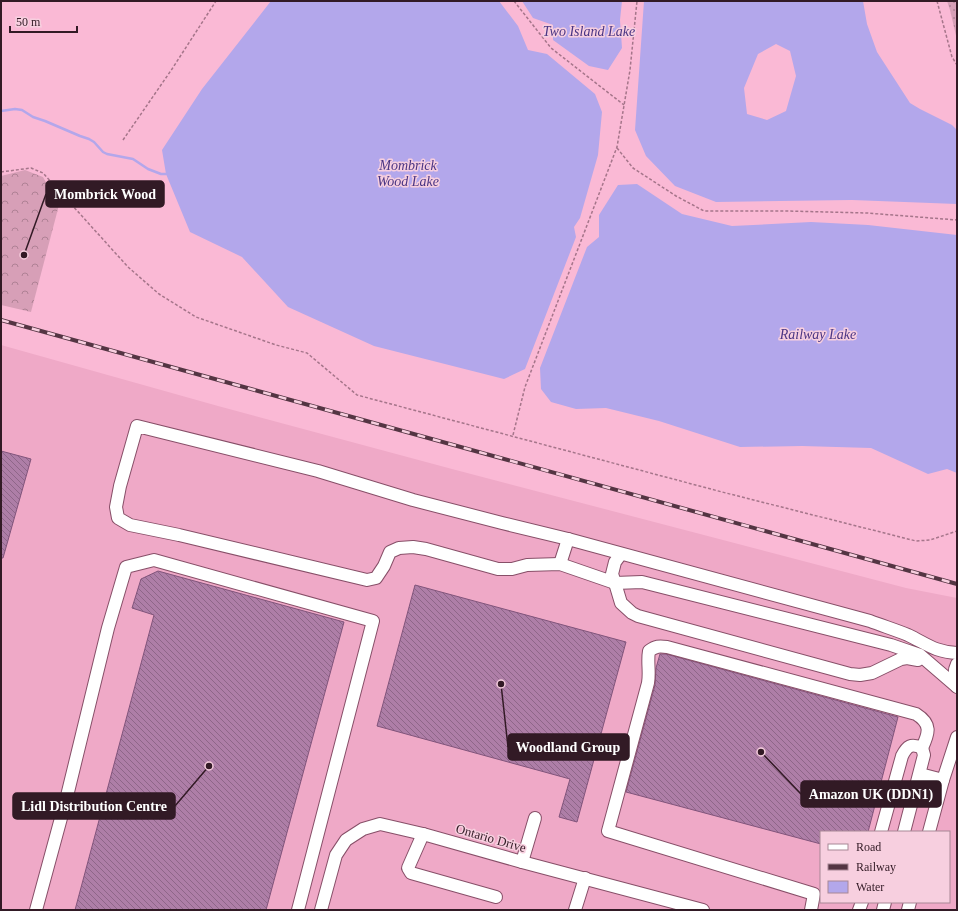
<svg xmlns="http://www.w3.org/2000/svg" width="958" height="911" viewBox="0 0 958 911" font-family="'Times New Roman',serif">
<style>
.built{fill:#efa9c7;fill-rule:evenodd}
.grass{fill:url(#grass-dots)}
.forest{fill:url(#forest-crowns)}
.water{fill:#b3a7eb;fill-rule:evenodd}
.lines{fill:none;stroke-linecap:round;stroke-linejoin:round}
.stream{stroke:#b3a7eb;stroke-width:2.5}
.building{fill:url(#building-back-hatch);stroke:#81547b}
.minor-casing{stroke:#874f68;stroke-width:14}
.path{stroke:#a5758a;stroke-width:1.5;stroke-dasharray:3 2;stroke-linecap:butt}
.minor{stroke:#fff;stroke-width:12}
.rail-casing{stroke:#543543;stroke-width:4}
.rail{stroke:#f7cfdf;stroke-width:2.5;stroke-dasharray:8;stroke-linecap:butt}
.labels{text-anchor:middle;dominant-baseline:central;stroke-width:3;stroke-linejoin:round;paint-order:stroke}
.street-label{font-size:13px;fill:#321a25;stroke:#f7cfdf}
.water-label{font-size:14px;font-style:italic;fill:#4a3584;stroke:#f7cfdf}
.leader{fill:none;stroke:#321a25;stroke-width:1.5}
.callout-dot{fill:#321a25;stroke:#f7cfdf;stroke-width:1.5}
.callout{fill:#321a25;stroke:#321a25;stroke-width:1.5}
.callout-label{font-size:14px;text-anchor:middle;font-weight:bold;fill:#fff}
</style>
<defs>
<pattern id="grass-dots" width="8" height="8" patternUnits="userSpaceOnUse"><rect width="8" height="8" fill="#d79fb7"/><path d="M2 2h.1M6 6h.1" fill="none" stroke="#af8195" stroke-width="1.8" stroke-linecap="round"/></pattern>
<pattern id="forest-crowns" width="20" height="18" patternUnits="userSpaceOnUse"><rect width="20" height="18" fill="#d79fb7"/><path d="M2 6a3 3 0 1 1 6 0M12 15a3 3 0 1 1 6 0" fill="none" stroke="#af8195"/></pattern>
<pattern id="building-back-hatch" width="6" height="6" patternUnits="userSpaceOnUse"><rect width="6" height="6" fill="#ae7ea7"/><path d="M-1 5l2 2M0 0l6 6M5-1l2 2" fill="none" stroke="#8e6688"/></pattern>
</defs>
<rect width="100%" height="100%" fill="#fab9d5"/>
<!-- built -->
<path class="built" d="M1,345l217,61 234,63 454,119 51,10v312h-956zM821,832h128v70h-128z"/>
<!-- grass -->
<path class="grass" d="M947,1h10v39l-7,-30z"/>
<!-- forest -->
<path class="forest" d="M25,170l18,7 16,28 -28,107 -30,-7v-129z"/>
<!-- water -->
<g class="water">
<path d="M271,1h228l19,25 10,24 19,4 48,40 7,18 -4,43 -18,63 -6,9 2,10 -51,132 -21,10 -130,-33 -86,-39 -46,-50 -52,-25 -24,-58 -4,-24 40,-61z"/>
<path d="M522,1h100l-2,19 2,28 -14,22 -19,-4 -36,-26v-15l-20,-7z"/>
<path d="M644,1h219l4,23 10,28 33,51 10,6 32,16 5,5v74l-105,-4 -136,2 -41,-16 -29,-30 -11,-26zM776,44l14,7 6,25 -10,35 -19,9 -20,-6 -3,-26 14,-34z"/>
<path d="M637,184l45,30 50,12 79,-4 57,3 89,10v238l-10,-4 -19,5 -57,-26 -69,-2 -62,1 -81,-26 -53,-13 -30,1 -25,-7 -10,-13 -1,-21 47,-121 12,-10v-22l19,-30z"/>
</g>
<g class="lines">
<!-- stream -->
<path class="stream" d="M1,111l14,-2 7,1 11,7 12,4 35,15 9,3 5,3 9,10 4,2 26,5 15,10 13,5h5"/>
</g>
<!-- building -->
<g class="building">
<path d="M1,451l30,8 -28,99h-2z"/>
<path d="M158,571l186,51 -78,288h-191l79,-295 -22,-7 9,-29z"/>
<path d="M415,585l211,57 -49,180 -18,-5 11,-38 -193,-53z"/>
<path d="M660,654h6l232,63 -30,115h-47v12l-195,-52 29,-107 1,-17z"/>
</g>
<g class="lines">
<!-- minor casing -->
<g class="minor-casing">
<g id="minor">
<path d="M621,554l-6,8 -3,12 3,9 6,20 11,10 6,3 212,58 10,1 12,-2 29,-14 6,-1 11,2"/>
<path d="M560,564l8,-25"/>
<path d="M957,664c-4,8 -3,15 0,23"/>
<path d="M956,686l-36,-31 -29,-10 -249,-63 -27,1 -55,-19 -33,1 -15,4h-14l-72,-20 -13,-2 -14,1 -9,4 -6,14 -8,12 -9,2 -188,-45 -49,-10 -12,-7 -2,-11 4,-21 17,-60 181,45 95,29 89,23 66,16 302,82c13,5 26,9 38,14 19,9 27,17 49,18"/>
<path d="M920,774l23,6"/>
<path d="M881,832l21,-76c5,-10 9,-13 20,-8l2,7 -20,77"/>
<path d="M929,832l14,-52 14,-43"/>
<path d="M423,834l-15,34 3,5 85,24"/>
<path d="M522,862l13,-44"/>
<path d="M36,910l31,-114 41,-168 18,-61 28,-7 219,61 -75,289"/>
<path d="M321,910l15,-55 10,-15 17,-11 17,-5 43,10 99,28 181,48"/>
<path d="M575,910l10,-32"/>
<path d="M811,910l3,-16 -206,-63 40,-148c2,-11 -1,-21 1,-32 7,-5 10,-5 18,-4l249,67c16,10 13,19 6,34"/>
<path d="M859,910l3,-8"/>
<path d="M883,910l2,-8"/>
<path d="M908,910l2,-8"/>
</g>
</g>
<!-- path -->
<g class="path">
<path d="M514,1l37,47 73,57"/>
<path d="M937,1l15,56 5,8"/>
<path d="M123,140l49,-71 44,-68"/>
<path d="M617,148l16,20 43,28 28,15h82l81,2 90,7"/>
<path d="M1,172l30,-4 12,5 85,94 31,27 37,23 80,28 31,8 50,42 365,97 194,49 14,-1 27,-9"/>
<path d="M513,435l12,-48 92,-240 13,-77 7,-69"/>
</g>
<!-- minor -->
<use href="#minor" class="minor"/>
<!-- rail casing -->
<g class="rail-casing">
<path id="rail" d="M1,320l956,264"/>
</g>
<!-- rail -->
<use href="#rail" class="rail"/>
</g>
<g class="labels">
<!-- street labels -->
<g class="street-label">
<text transform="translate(491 838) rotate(16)">Ontario Drive</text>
</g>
<!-- water labels -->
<g class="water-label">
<text x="589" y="31">Two Island Lake</text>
<text x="408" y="165">Mombrick<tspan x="408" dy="16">Wood Lake</tspan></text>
<text x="818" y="334">Railway Lake</text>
</g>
</g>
<!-- callouts -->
<path class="leader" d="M24 255L46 194M501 684L508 747M761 752L801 794M209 766L175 806"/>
<g class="callout-dot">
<circle cx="24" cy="255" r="4"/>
<circle cx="501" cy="684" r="4"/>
<circle cx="761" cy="752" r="4"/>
<circle cx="209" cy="766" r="4"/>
</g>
<g class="callout">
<rect x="46" y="181" width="118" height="26" rx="4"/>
<rect x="508" y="734" width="121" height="26" rx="4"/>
<rect x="801" y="781" width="140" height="26" rx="4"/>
<rect x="13" y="793" width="162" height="26" rx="4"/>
</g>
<g class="callout-label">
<text x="105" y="199">Mombrick Wood</text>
<text x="568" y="752">Woodland Group</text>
<text x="871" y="799">Amazon UK (DDN1)</text>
<text x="94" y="811">Lidl Distribution Centre</text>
</g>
<!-- border -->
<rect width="958" height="911" fill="none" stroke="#321a25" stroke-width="4"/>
<!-- legend -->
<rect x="820" y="831" width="130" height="72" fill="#f7cfdf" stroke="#a88795"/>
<rect x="828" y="844" width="20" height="6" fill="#ffffff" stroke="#a88795"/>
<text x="856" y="851" font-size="12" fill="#321a25">Road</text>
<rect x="828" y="864" width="20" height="6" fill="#543543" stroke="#a88795"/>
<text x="856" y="871" font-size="12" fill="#321a25">Railway</text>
<rect x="828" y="881" width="20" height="12" fill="#b3a7eb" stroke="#a88795"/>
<text x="856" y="891" font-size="12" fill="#321a25">Water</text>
<!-- scale -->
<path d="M10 26v6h67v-6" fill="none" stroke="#321a25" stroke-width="2"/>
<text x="16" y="26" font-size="12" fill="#321a25" stroke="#f7cfdf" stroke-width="3" paint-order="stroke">50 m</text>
</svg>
